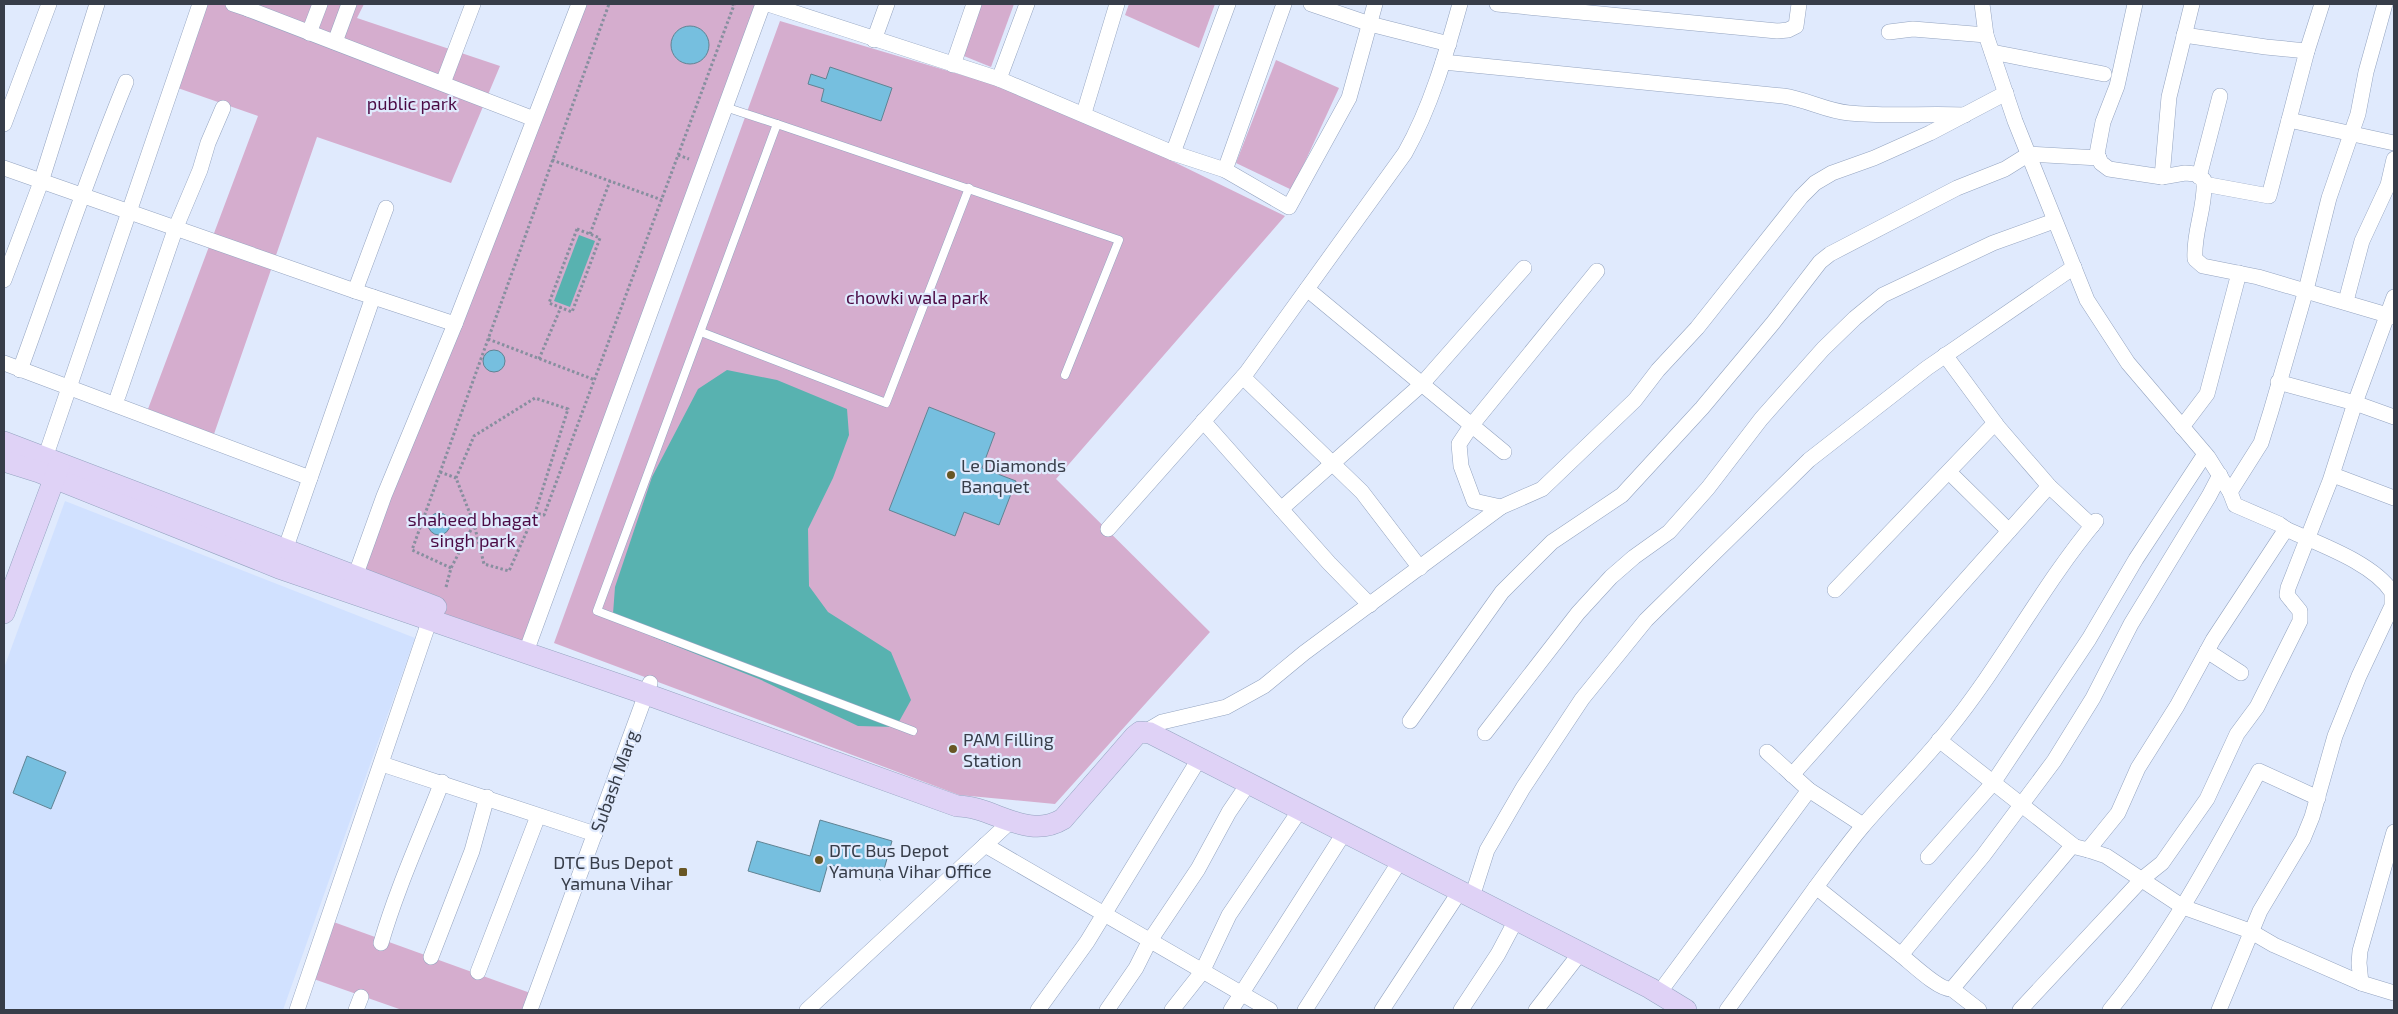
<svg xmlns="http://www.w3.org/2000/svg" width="2398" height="1014" viewBox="0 0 2398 1014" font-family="'Exo 2',sans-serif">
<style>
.built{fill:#d1e1ff}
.green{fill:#d5adce}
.water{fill:#58b2b0}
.building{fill:#76bfdf;stroke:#608393}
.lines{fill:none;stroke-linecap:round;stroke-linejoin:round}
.lane-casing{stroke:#94a4c0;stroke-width:9}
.street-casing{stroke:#94a4c0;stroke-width:16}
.secondary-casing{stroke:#94a4c0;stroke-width:22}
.path{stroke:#878f9f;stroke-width:3;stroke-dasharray:2.5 2.5;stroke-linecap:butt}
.lane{stroke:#fff;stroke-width:8}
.street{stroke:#fff;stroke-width:15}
.secondary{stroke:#dfd2f6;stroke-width:21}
.poi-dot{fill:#685624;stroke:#e0eafd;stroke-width:2}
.labels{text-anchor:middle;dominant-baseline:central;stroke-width:4.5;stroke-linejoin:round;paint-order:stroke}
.park-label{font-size:18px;fill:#4a0a44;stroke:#e0eafd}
.poi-label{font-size:18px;fill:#373d49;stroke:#e0eafd;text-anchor:start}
.street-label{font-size:18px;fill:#373d49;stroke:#e0eafd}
</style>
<rect width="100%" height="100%" fill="#e0eafd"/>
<!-- built -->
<path class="built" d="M65,501l350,137 -132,372h-279v-342z"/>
<!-- green -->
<g class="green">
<path d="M201,4h163l-7,14 143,48 -49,117 -134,-46 -103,297 -66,-25 110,-293 -86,-30z"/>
<path d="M579,4h184l-237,646 -174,-57z"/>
<path d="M977,4h37l-23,63 -32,-13z"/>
<path d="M1129,4h86l-16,44 -74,-33z"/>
<path d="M780,21l269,80 236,115 -229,263 154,153 -155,172 -96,-9 -405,-152z"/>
<path d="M1276,60l63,28 -47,102 -56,-27z"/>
<path d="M328,920l208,75 -6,15h-128l-94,-33z"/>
</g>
<!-- water -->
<g class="water">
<path d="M579,235l16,6 -25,66 -16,-6z"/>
<path d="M727,370l50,10 70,29 2,26 -16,43 -25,51 1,57 19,26 63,40 20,48 -15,27 -38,-1 -99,-47 -106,-42 -40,-23 2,-27 37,-110 46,-88z"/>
</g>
<!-- building -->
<g class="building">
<circle cx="690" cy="45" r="19"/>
<path d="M830,67l62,21 -11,33 -60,-20 3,-12 -16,-5 3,-10 15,5z"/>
<circle cx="494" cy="361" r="11"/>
<path d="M929,407l66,26 -13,35 34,13 -17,44 -35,-13 -9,24 -66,-26z"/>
<circle cx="439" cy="524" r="11"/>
<path d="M27,756l39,16 -15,37 -38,-16z"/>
<path d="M820,820l72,21 -11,39 -53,-16 -8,28 -72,-21 9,-30 53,15z"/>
</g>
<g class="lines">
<!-- lane casing -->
<g class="lane-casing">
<g id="lane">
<path d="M725,107l52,17"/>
<path d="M701,332l185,71 83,-215"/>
<path d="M913,731l-316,-120 180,-487 342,116 -54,135"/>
</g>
</g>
<!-- street casing -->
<g class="street-casing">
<g id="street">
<path d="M233,4l15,5 1,-5"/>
<path d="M768,4l231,75"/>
<path d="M1027,4l-28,75 174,74 52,17 59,-166"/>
<path d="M1311,4l59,20 79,20"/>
<path d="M1497,4l280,27 11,-1 8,-4 3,-22"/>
<path d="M1982,4l4,31 29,86 72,179 41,63 80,94 22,35 5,13 44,19 7,5c32,15 86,33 106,63v14l-33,70 -24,60 -23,81 -9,22 -43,72 -41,99"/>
<path d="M2135,4l-18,82 -14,36 -6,32 4,9 8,6 53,8 23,-4 11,1 8,6c2,27 -11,52 -9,79l8,7 55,11 136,40"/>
<path d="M248,9l286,110"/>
<path d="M1889,32l24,-3 73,6"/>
<path d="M309,33l11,-29"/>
<path d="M2184,35l82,12 41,4"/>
<path d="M874,40l13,-36"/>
<path d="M335,42l14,-38"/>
<path d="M1992,52l112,22"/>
<path d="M1443,62l340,34c23,3 43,15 66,17 39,4 77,0 116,2"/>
<path d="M953,65l21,-61"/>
<path d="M443,83l30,-79"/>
<path d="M1084,113l33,-109"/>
<path d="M2289,120l105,23"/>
<path d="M4,124l45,-120"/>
<path d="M1173,153l55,-149"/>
<path d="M4,168l351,123 100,33"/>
<path d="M1225,170l64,37 60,-109 26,-94"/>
<path d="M2162,177l7,-80 23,-93"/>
<path d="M2199,177l21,-81"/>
<path d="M2204,184l65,12 38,-145 15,-47"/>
<path d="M4,280l37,-98 56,-178"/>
<path d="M1307,289l197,163"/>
<path d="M355,291l31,-83"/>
<path d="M2346,301l16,-60 26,-56 6,-26"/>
<path d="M4,363l306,115"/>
<path d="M20,370c35,-96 67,-194 106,-288"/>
<path d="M1243,377l119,115 58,76"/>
<path d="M2278,382l77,21 39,14"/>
<path d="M118,396l58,-169 24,-57 8,-27 15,-35"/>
<path d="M1203,421l126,142 41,42"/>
<path d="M2182,427l25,-33 32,-121"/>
<path d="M45,458l155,-454"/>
<path d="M1949,472l60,59"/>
<path d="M2333,475l61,23"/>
<path d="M2049,486l43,40"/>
<path d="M2230,492l31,-49 10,-32 35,-121 23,-92 29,-84 8,-42 19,-68"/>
<path d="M1501,507l41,-18 93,-89 23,-30 39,-42 104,-131 14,-14 17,-10 42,-15 56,-25 76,-40"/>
<path d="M1281,509l141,-125 102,-116"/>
<path d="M1108,529l139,-157 158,-219c26,-46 41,-99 55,-149"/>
<path d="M2286,529l-73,111 -36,66 -39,62 -20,45 -30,37 18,6 77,51 67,24 24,14 87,38 33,10"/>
<path d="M285,550l88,-253"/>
<path d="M352,585l32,-89 71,-172 124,-320"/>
<path d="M1835,590l160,-167"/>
<path d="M2207,651l34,22"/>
<path d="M526,652l237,-648"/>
<path d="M1410,721l92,-129 50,-50 70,-47 80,-87 71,-85 47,-61 10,-8 127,-66 48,-19 24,-15 70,4"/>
<path d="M1145,732l17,-10 64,-15 38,-21 40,-33 197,-146 -27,-6 -13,-35 -2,-22 12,-18 126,-155"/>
<path d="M1485,733l93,-120 33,-36 23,-20 35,-25 39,-44 53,-69 62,-70 32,-31 28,-23 110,-52 61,-22"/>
<path d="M1939,740l135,106"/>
<path d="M1767,752l42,38 54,35"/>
<path d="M382,764l213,70"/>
<path d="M1792,775l257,-289 -51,-59 -53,-72"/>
<path d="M985,845l285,165"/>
<path d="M1928,857l65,-74 96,-144 47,-80 69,-105"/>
<path d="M1816,887c15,-20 30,-41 46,-60 28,-33 59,-63 86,-97 54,-66 93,-143 148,-209"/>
<path d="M1472,897l15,-47 36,-62 59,-89 64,-79 163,-160 118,-92 147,-101"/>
<path d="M381,943c16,-55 40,-107 61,-161"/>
<path d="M1901,955c10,8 39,36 51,34l120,-143 16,4"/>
<path d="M431,957l41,-106 15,-54"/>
<path d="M478,972l60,-156"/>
<path d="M2361,983l-2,-20 1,-12 34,-119"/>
<path d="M1952,989l27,21"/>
<path d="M1659,993l150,-203"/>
<path d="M297,1010l133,-391"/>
<path d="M356,1010l5,-13"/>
<path d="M530,1010l120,-327"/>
<path d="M807,1010l203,-188"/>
<path d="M1038,1010l49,-68 112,-183"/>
<path d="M1107,1010l29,-42 13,-26 49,-73 31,-57 19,-28"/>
<path d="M1172,1010l30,-38 27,-57 71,-105"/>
<path d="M1231,1010l113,-177"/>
<path d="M1305,1010l95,-149"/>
<path d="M1382,1010l78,-119"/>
<path d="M1461,1010l37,-56 18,-34"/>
<path d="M1536,1010l45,-58"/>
<path d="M1727,1010l89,-123 85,68 82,-99 71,-95 39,-63 38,-74 78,-128 11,-21"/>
<path d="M2020,1010l122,-131 20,-16 45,-64 30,-65 20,-27 43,-86v-10l-13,-16 1,-7 42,-107 25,-78 39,-106"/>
<path d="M2110,1010c60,-73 104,-156 149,-239l59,27"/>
</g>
</g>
<!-- secondary casing -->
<g class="secondary-casing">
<g id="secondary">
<path d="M4,442l432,165"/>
<path d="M4,461l35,11 240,96 367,126 311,112c36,0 70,35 106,13l72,-83 5,-4 10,1 500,255 36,22"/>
<path d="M4,613l55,-147"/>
</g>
</g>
<!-- path -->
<g class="path">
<path d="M678,155l11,4"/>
<path d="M552,160l110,40"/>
<path d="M577,229l23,9 -28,74 -23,-9z"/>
<path d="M590,234l20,-53"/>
<path d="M488,339l107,41"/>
<path d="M539,359l22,-52"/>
<path d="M440,472l16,6"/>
<path d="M535,513l-26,58 -25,-7 -10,-40 -18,-46 18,-42 61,-38 33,11 -33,104 9,2 190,-510 -2,-1"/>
<path d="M451,568l-39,-18 197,-546"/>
<path d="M446,587l5,-19 23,-44"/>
</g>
<!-- lane -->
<use href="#lane" class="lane"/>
<!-- street -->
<use href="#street" class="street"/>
<!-- secondary -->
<use href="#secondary" class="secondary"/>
</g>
<!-- markers -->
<g class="poi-dot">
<circle cx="951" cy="475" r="5"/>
<circle cx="953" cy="749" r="5"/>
<circle cx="819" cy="860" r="5"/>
<rect x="678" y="867" width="10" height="10" rx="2.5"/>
</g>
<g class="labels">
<!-- park labels -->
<g class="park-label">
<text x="412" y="103">public park</text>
<text x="917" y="297">chowki wala park</text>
<text x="473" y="519">shaheed bhagat<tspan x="473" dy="21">singh park</tspan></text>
</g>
<!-- poi labels -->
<g class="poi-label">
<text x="961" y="465">Le Diamonds<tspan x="961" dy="21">Banquet</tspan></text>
<text x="963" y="739">PAM Filling<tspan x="963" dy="21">Station</tspan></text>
<text x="829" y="850">DTC Bus Depot<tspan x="829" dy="21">Yamuna Vihar Office</tspan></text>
<text x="673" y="862" text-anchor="end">DTC Bus Depot<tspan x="673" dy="21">Yamuna Vihar</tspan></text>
</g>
<!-- street labels -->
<g class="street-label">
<text transform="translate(614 781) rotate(-70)">Subash Marg</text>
</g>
</g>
<!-- border -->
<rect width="2398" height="1014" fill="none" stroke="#373d49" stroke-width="10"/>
</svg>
